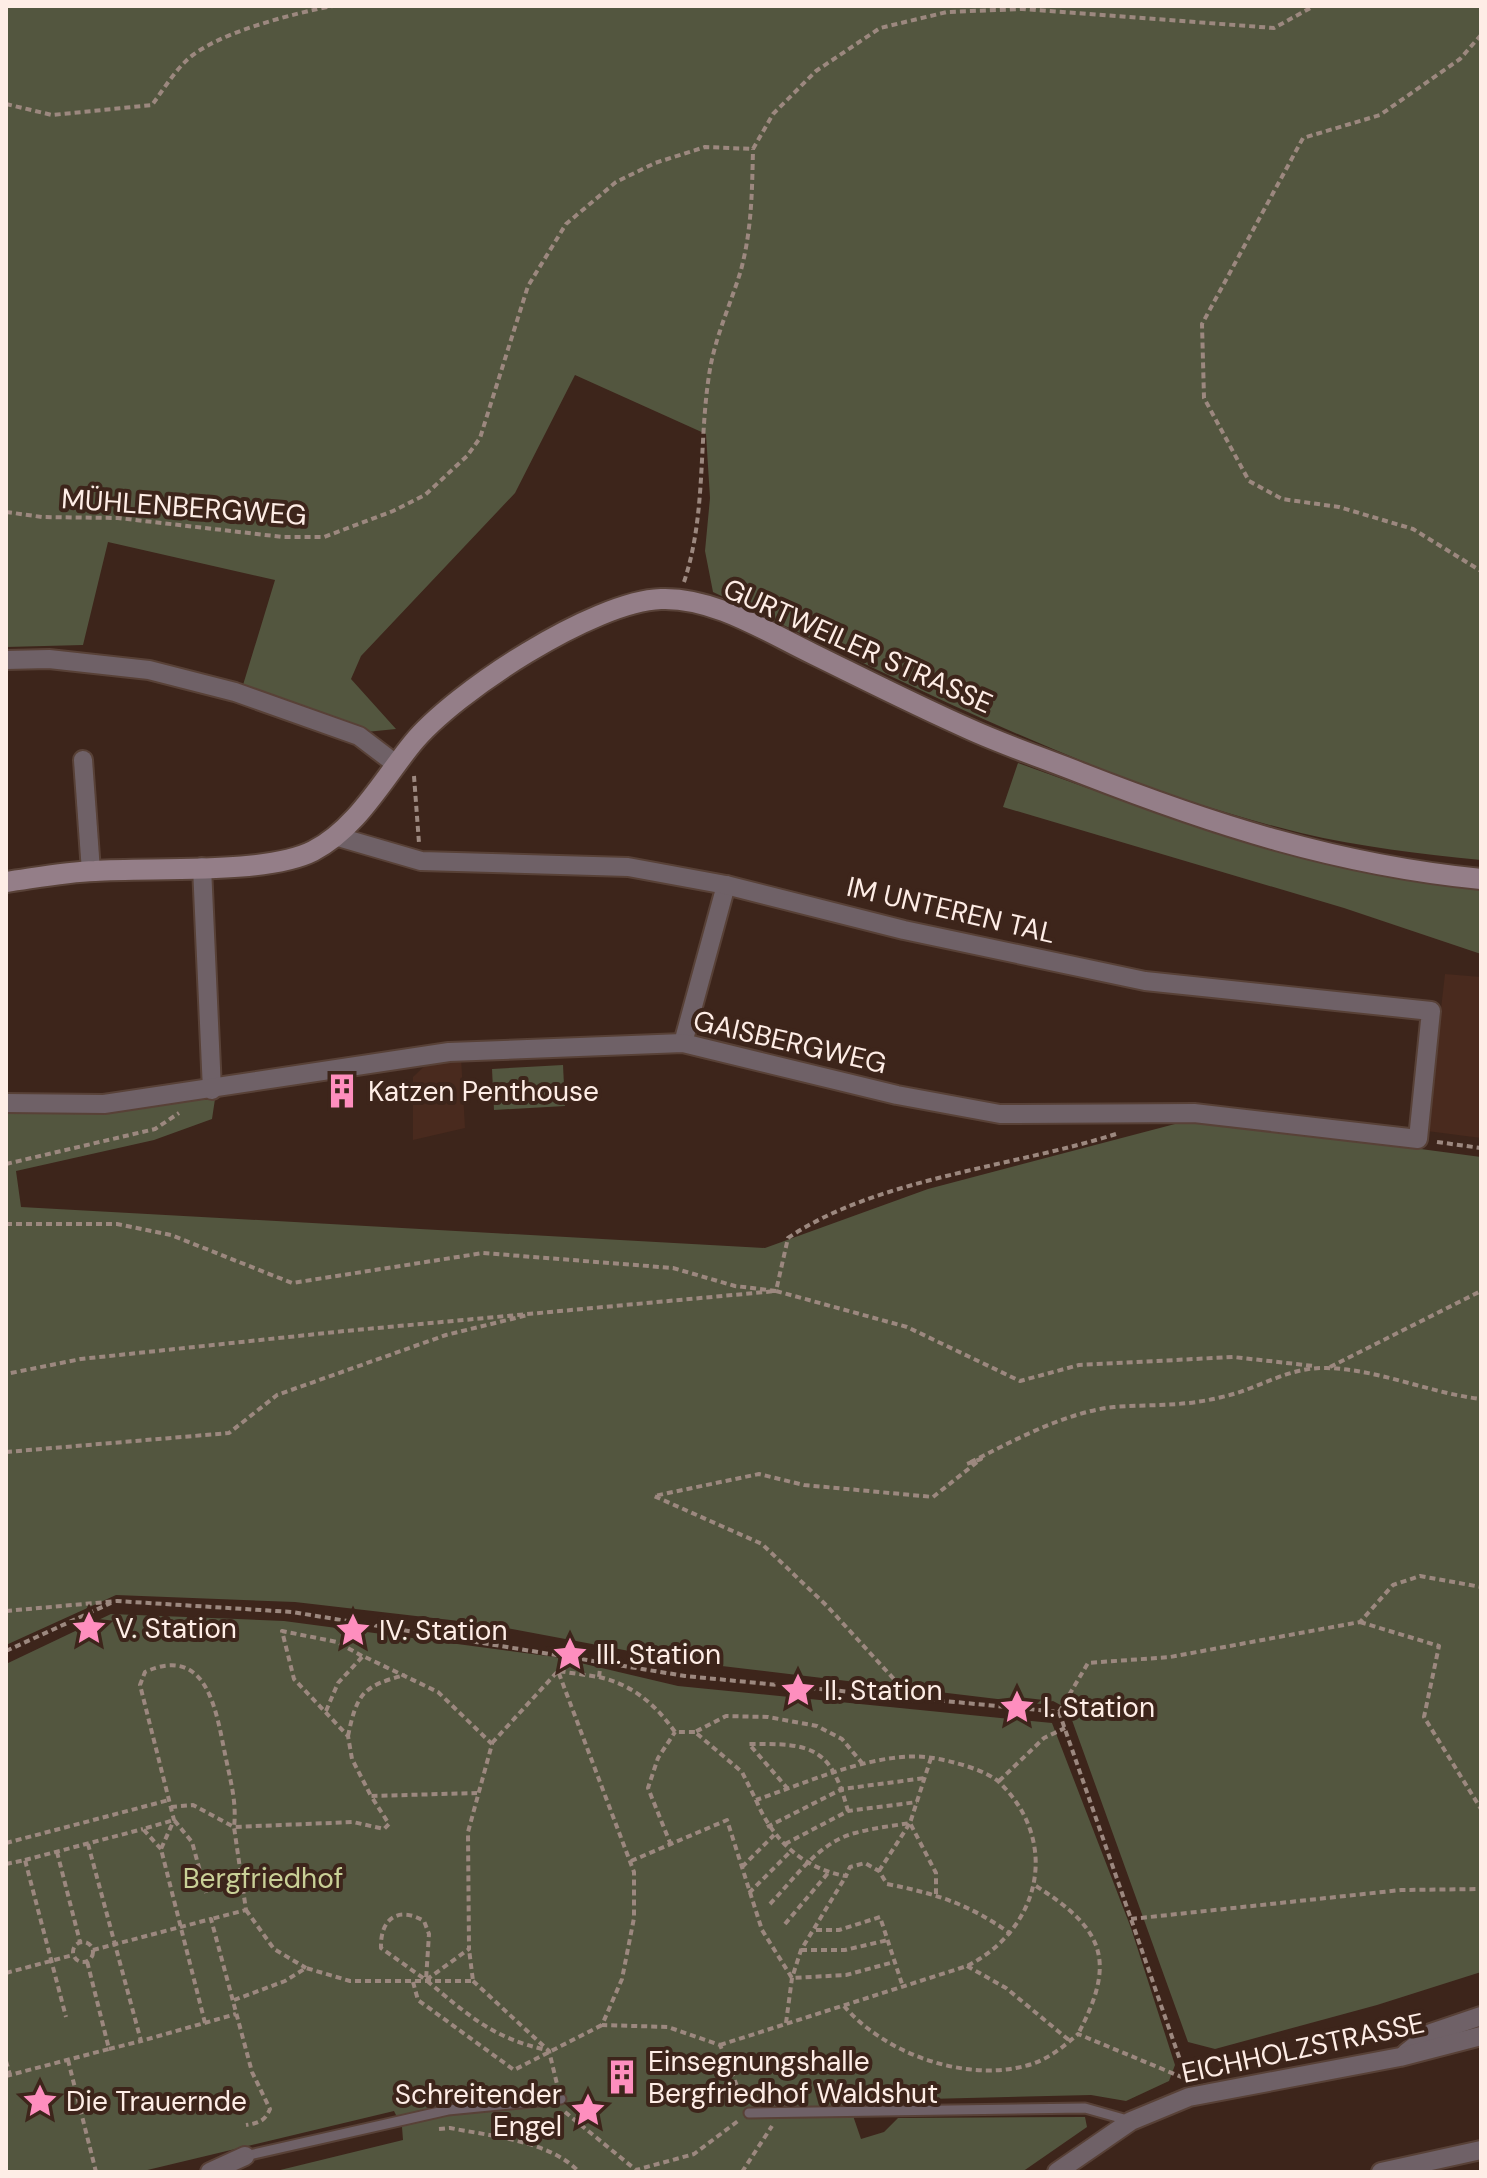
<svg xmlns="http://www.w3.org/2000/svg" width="1487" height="2178" viewBox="0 0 1487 2178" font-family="'DM Sans',sans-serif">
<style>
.built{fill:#492a1e}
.green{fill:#53563f}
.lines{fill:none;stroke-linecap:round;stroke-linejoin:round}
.service-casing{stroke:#584137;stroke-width:13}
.minor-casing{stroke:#584137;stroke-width:22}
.secondary-casing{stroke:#584137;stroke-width:24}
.path{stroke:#9c887f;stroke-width:4;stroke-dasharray:6 4;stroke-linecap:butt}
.service{stroke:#6f6167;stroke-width:9}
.minor{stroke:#6f6167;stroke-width:18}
.secondary{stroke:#947e88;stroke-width:20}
.labels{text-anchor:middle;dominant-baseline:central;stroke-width:8;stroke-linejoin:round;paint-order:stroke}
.street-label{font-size:28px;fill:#feede6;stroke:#3d251b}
.poi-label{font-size:28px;fill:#feede6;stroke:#3d251b;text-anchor:start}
.park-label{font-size:28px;fill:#c9d097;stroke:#3d251b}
</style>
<rect width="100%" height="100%" fill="#3d251b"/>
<!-- built -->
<g class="built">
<path d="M1445,974l36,3v161l-54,-7z"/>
<path d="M461,1057l4,71 -52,12v-63l19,-18z"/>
</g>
<!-- green -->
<g class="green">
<path d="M6,6h1475v854c-60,-6 -121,-13 -180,-27 -204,-49 -398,-153 -588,-241l-8,-41 5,-53 -4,-64 -131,-59 -60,118 -154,163 -10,23 45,50 -30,3 -123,-47 32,-105 -167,-38 -25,103 -77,2z"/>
<path d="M1018,763c153,55 299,111 463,126v65l-137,-46 -341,-101z"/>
<path d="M563,1065l2,41 -71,4 -2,-41z"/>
<path d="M215,1099l-3,20 -58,21 -138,31 5,36 744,41 163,-59 266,-70 287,38v815l-104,33 -162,44 -27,-7 -120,-333 -15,-8 -13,3 -352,-42 -203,-38 -190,-22 -179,-7 -110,50v-531z"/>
<path d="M111,1614l173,7 271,36 123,29 374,37 79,205 44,137 -6,16 -43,20 -35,-6 -243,6 13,38 23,-7 14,-14 187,-1 2,10 -65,45h-750l131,-32 -1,-13 -8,-16 -255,61h-133v-508z"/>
</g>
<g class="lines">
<!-- service casing -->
<g class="service-casing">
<g id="service">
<path d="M749,2113l336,-5 46,13"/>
<path d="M245,2156l203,-46 113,-11"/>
</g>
</g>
<!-- minor casing -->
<g class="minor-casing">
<g id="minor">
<path d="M6,660l43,-1 100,11 86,22 124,44 38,29"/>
<path d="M83,760l8,111"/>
<path d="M202,867l10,223"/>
<path d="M683,1043l43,-158"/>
<path d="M6,1103l98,1 345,-52 234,-9 214,52 103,19 194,-1 224,26 13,-128 -286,-30 -241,-51 -178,-45 -98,-18 -207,-6 -86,-25"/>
<path d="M1406,2053l25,-20 50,-17"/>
<path d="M210,2172l35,-16"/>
<path d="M1057,2172l74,-51 58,-24 211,-40 81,-21"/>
<path d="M1381,2172l100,-22"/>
</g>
</g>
<!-- secondary casing -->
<g class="secondary-casing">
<path id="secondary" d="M6,882c29,-4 59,-10 89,-11 56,-4 171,4 218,-20 43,-22 69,-70 99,-107 42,-52 182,-143 249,-145 53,-2 106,33 152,55 51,25 102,51 154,74 37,17 76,30 114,45 133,52 257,92 400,106"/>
</g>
<!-- path -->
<g class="path">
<path d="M1481,35l-21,24 -80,56 -77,23 -101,186 2,74 45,83 33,18 57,8 74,22 68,42"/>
<path d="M6,104l46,11 100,-10c11,-15 22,-33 35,-45 28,-27 108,-47 146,-54"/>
<path d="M753,149l20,-35 43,-43 64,-43 67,-16 75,-3 252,19 40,-22"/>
<path d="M6,512l36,5 76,1 165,19h41l69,-26 32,-16 42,-39 13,-18 48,-152 38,-62 50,-42 39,-19 50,-16 48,2"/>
<path d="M684,582c23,-69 14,-142 26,-213 6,-34 21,-66 31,-99 11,-42 11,-79 12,-121"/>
<path d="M414,776l5,67"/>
<path d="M1116,1134c-100,32 -242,45 -328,104l-12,53 131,36 113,54 59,-16 154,-8 81,9"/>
<path d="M1437,1142l44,6"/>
<path d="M6,1164l149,-35 24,-16"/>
<path d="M6,1224h111l54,11 121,48 191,-30 190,15 62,18 41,5 -431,40 -264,28 -75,15"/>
<path d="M1330,1367l151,-76"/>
<path d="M6,1452l223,-19 48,-38 169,-60 82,-20"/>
<path d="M6,1611l111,-10 175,11 393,64 374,36"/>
<path d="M1360,1622l79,24 -15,71 57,92"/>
<path d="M6,1651l105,-48"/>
<path d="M362,1656l-25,-14 -55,-11 12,48 54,57 4,23 19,37"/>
<path d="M601,1661l-2,16 -41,-6 76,201v46l-12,61 -20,46 66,2 52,18 24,58"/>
<path d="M599,1677c34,8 56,27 76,55h20"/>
<path d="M914,1701l-87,-95 -65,-62 -108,-48 105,-22 45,11 129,12 48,-38 -14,5c44,-22 98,-52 147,-57 39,-3 68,0 108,-10 37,-8 65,-30 104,-29 52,1 103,25 155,31"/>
<path d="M326,1711l12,-28 25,-27 75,36 54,52 -24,88 1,117 -43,31 -45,-32c-1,-30 18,-42 43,-27l5,13 -3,46c42,35 66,58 121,70"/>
<path d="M1059,1712l29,-49 82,-6 190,-35 33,-37 27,-9 61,11"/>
<path d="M1059,1712l128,368"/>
<path d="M348,1736c9,-43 15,-50 57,-61"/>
<path d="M492,1743l66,-72"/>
<path d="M931,1758l-21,65 26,50v21"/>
<path d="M999,1781l45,-43 21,-10"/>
<path d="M788,1789l-39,-45c65,-1 82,4 99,67"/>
<path d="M756,1800c16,39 47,69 90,76l4,-9 15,-4 14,8 8,13c50,10 82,20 124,50"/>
<path d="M171,1807l22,-2 41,22 12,83 -35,9"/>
<path d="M767,1827l75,-38 83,-11"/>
<path d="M6,1843l163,-43"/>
<path d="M88,1844l53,197 95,-27"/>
<path d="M785,1844l63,-33 69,-9"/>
<path d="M671,1845l-23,-57 10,-30 17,-26"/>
<path d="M161,1849l-18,-20 31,-9 18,22 14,51"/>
<path d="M57,1852l23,90"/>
<path d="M25,1860l118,-31"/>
<path d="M631,1861l96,-41 35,110 30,48 54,-3 48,-13"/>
<path d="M6,1864l19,-4 41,157"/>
<path d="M742,1867l32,-32"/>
<path d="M879,1871l31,-48"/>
<path d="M1036,1886c68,43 81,75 42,148"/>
<path d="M749,1893l42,-42"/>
<path d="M770,1904c24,-25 49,-62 85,-71 18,-5 37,-7 55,-10"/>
<path d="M246,1910l28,39 32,19"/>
<path d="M1131,1919l270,-29 80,-1"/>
<path d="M785,1924l43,-51"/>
<path d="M816,1930h23l41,-13 23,70"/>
<circle cx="83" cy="1952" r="10"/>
<path d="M93,1950l118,-31 41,153 18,37c-5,12 -11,14 -24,16"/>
<path d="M801,1950h44l43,-10"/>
<path d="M967,1966l39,22 64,53"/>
<path d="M6,1973l67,-18"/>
<path d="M473,1981l76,70 8,33"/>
<path d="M413,1982l5,18 96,70 88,-45"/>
<path d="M234,2000l51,-19 21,-13 44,13h123l-4,-32"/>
<path d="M844,2006c40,47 119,76 181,60 21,-5 37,-18 53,-32l106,44"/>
<path d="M205,2023l-44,-174 13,-29 -34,-135 5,-13c62,-28 71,38 80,82 5,25 12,48 9,73l119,-5 31,7 5,-5 -18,-28 106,-3"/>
<path d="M786,2023l6,-45 9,-28 45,-74"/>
<path d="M720,2045l247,-79c72,-36 94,-122 34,-182 -13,-14 -50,-23 -68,-26 -53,-9 -127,25 -177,42l-14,-28 -47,-40 31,-16 42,1 49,9 25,13 20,24"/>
<path d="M109,2049l32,-8"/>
<path d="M68,2060l28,112"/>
<path d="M6,2061l4,14"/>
<path d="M6,2076l103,-27 -22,-88"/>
<path d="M565,2112l71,58 58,-16 44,-33"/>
<path d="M439,2129l11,-1c40,8 101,13 129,44"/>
<path d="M742,2172l30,-46"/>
</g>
<!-- service -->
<use href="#service" class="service"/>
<!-- minor -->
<use href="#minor" class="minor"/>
<!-- secondary -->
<use href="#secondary" class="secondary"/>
</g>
<!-- icons -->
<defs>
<g id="building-bare" transform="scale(2.76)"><path d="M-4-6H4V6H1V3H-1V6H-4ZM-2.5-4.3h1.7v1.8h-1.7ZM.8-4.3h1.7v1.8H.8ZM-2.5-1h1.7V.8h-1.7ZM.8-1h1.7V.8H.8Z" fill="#fe8ebe" stroke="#3d251b" stroke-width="2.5" paint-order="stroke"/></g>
<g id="sight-bare" transform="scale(2.76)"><path d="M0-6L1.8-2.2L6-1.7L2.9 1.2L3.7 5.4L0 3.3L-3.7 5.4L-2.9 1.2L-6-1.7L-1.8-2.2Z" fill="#fe8ebe" stroke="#3d251b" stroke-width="2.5" paint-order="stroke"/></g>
</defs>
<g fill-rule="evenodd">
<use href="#building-bare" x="342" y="1091"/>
<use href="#sight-bare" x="89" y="1628"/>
<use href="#sight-bare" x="353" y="1630"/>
<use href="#sight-bare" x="570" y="1654"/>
<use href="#sight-bare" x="798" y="1690"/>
<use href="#sight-bare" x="1017" y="1707"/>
<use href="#building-bare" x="622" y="2077"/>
<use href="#sight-bare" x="40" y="2101"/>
<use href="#sight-bare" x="588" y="2110"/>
</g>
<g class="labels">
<!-- street labels -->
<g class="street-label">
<text transform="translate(184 507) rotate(4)">MÜHLENBERGWEG</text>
<text transform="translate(858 646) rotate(24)">GURTWEILER STRASSE</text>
<text transform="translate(951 910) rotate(13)">IM UNTEREN TAL</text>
<text transform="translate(790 1042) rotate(13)">GAISBERGWEG</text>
<text transform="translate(1303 2048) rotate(-12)">EICHHOLZSTRASSE</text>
</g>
<!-- poi labels -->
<g class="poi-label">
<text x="368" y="1091">Katzen Penthouse</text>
<text x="115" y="1628">V. Station</text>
<text x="379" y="1630">IV. Station</text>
<text x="596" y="1654">III. Station</text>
<text x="824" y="1690">II. Station</text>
<text x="1043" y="1707">I. Station</text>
<text x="648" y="2061">Einsegnungshalle<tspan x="648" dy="32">Bergfriedhof Waldshut</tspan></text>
<text x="562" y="2094" text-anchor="end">Schreitender<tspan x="562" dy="32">Engel</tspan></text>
<text x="66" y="2101">Die Trauernde</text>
</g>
<!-- park labels -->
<g class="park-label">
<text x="263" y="1878">Bergfriedhof</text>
</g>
</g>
<!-- border -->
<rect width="1487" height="2178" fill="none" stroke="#feede6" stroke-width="16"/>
</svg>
